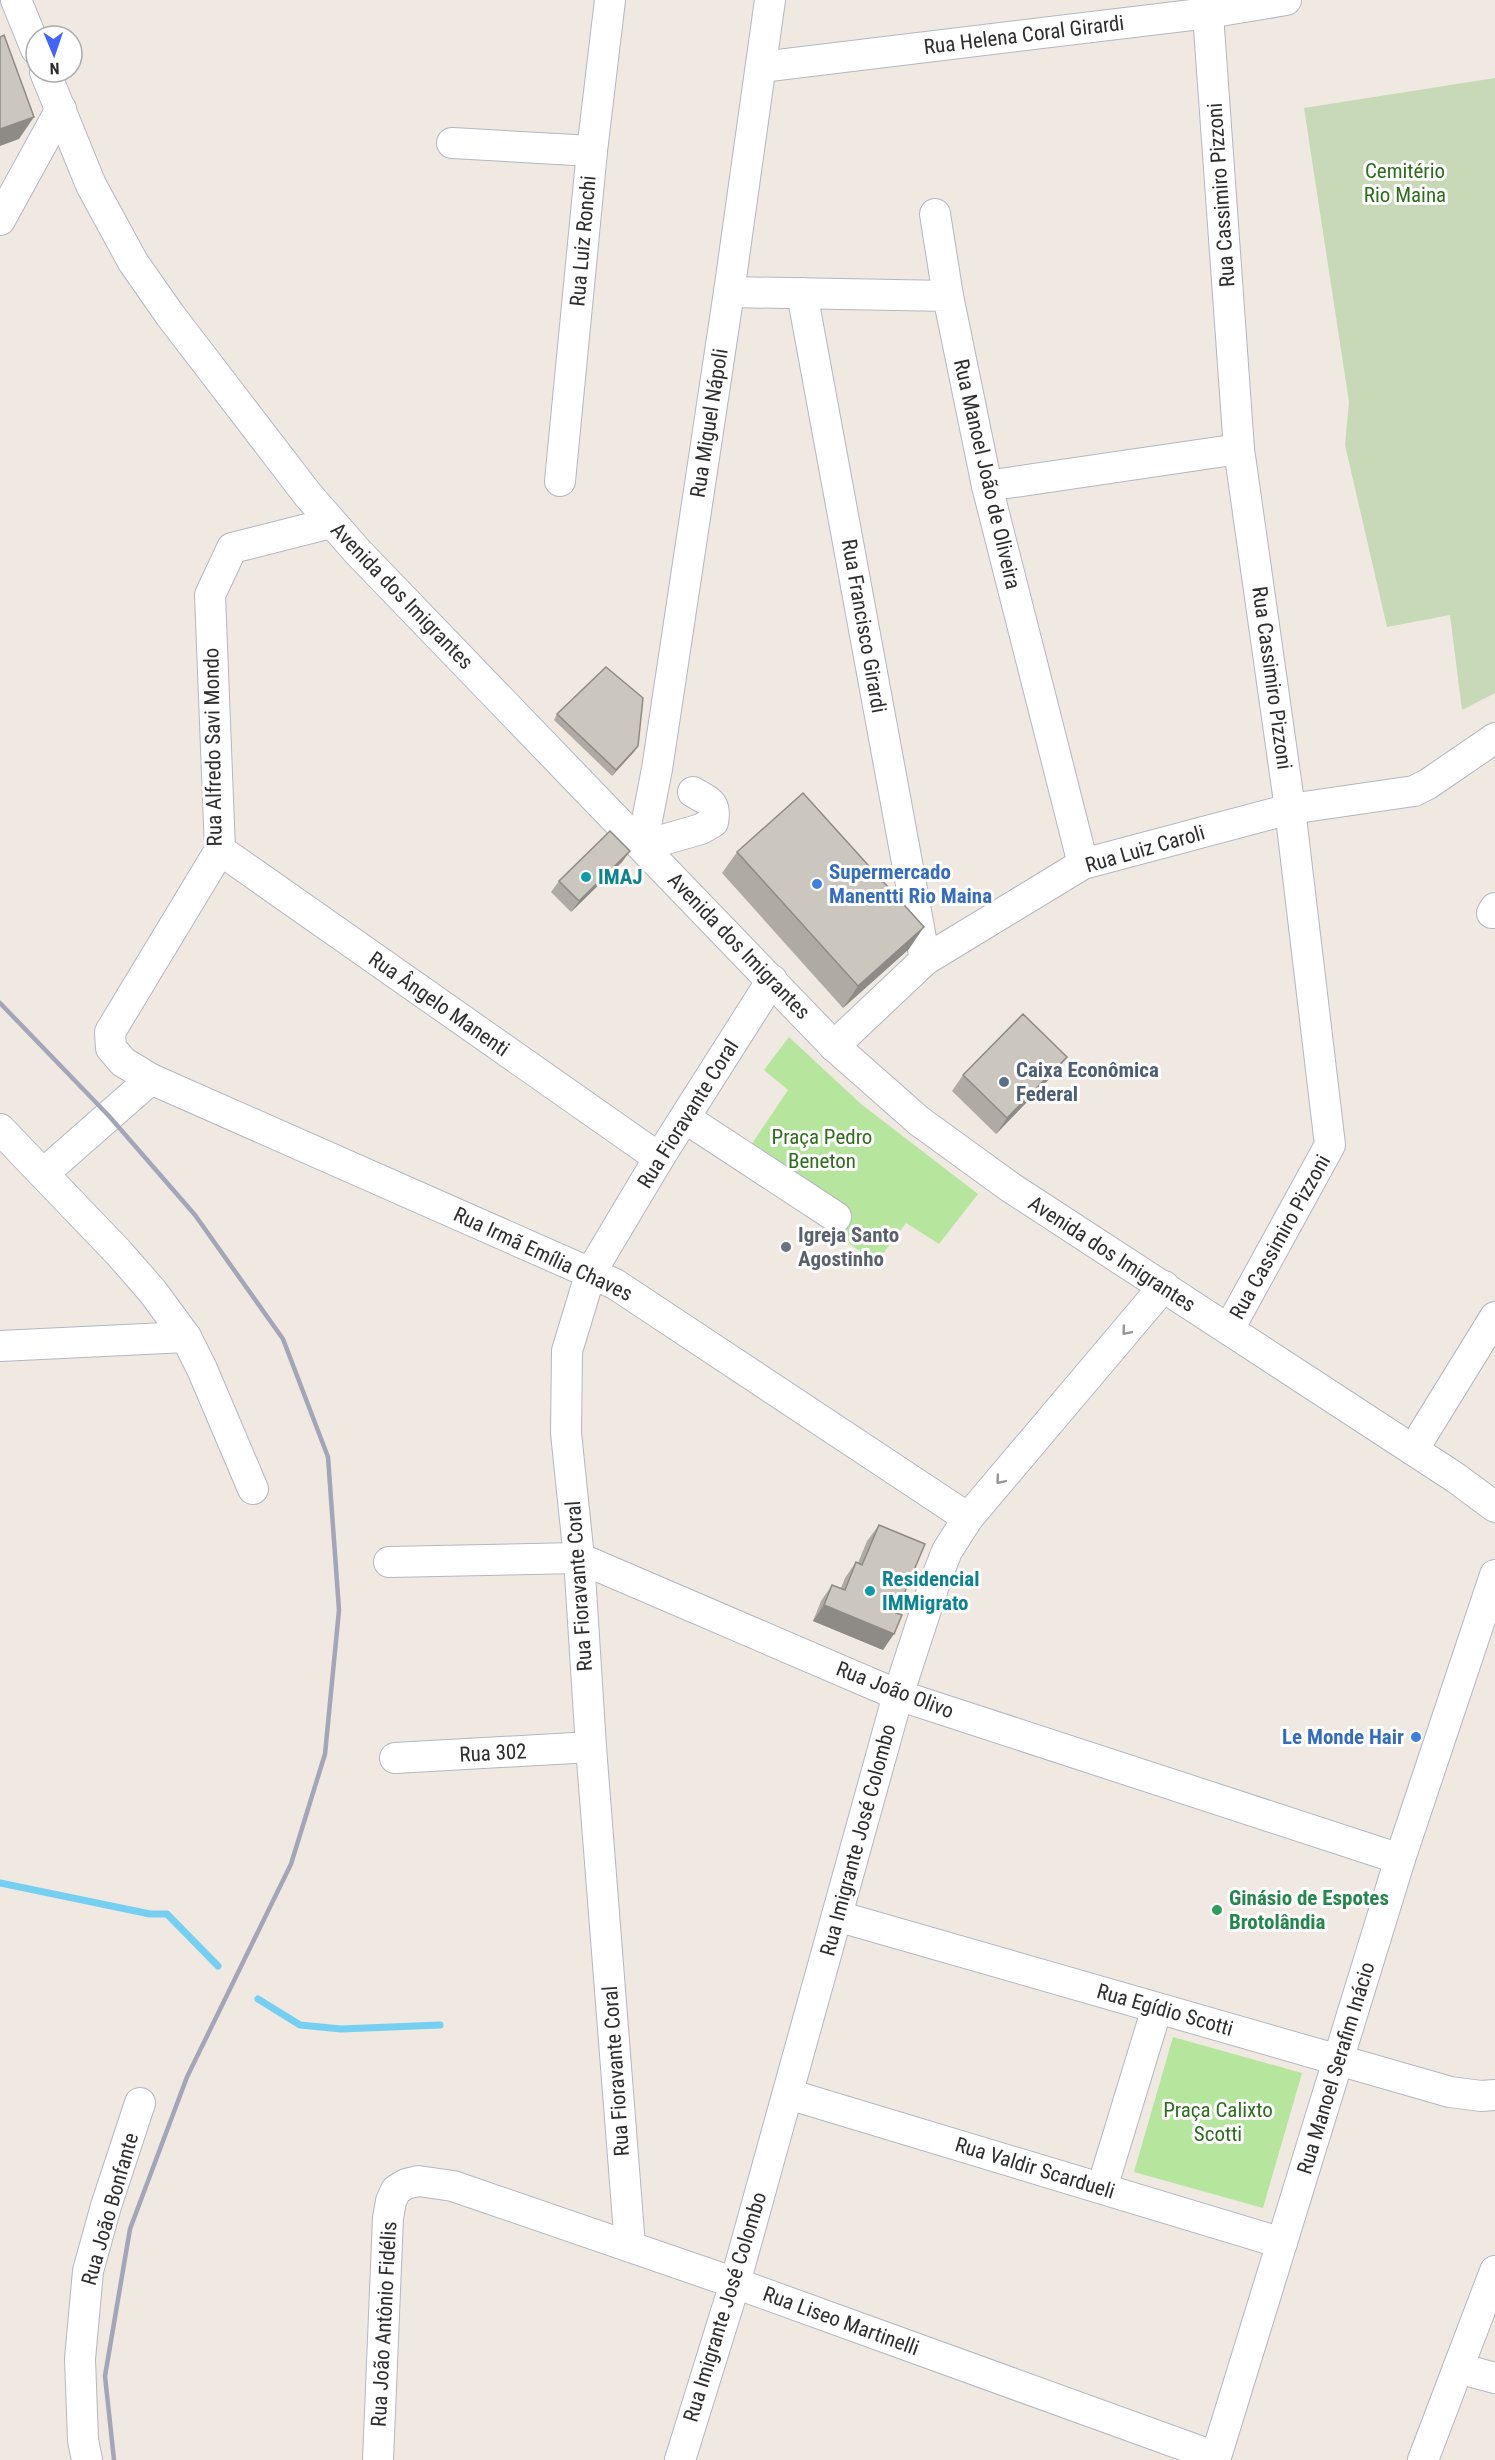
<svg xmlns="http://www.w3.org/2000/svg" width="1495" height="2460" viewBox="0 0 1495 2460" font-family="'Roboto Condensed',sans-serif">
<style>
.green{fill:#b6e59e}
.cemetery{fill:#c8d9b8}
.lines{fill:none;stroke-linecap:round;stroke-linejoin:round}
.stream{stroke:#75cff0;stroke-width:7}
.minor-casing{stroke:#b4b7c1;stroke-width:32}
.minor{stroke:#fff;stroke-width:30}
.rail{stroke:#a3a6b8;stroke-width:4.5}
.wall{fill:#afaba4}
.shaded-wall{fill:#8e8b86}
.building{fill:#cbc7bf;stroke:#8e8b86;stroke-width:1.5}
.oneway{stroke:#969696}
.culture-dot{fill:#0f9aa8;stroke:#fff;stroke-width:2}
.shop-dot{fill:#3f7fe0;stroke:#fff;stroke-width:2}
.service-dot{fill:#5c6f8a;stroke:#fff;stroke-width:2}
.worship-dot{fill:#6b7280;stroke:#fff;stroke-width:2}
.leisure-dot{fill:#2e9e5b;stroke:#fff;stroke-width:2}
.labels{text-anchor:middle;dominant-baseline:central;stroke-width:6;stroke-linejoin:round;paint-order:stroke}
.street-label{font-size:21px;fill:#2e2e2e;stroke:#fff}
.park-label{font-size:21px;fill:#2c6e1b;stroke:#fff}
.shop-label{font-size:21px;font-weight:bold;fill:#366cbe;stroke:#fff;text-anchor:start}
.culture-label{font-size:21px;font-weight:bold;fill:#0d838f;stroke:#fff;text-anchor:start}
.service-label{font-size:21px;font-weight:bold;fill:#4e5e75;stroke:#fff;text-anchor:start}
.worship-label{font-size:21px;font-weight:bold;fill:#5b616d;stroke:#fff;text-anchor:start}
.leisure-label{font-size:21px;font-weight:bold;fill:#27864d;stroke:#fff;text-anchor:start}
</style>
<rect width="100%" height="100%" fill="#efe9e1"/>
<!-- green -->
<g class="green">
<path d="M789,1037l72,67 117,90 -39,50 -33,-21 -30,40 -137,-100 49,-73 -24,-20z"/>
<path d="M1173,2037l129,36 -39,135 -129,-36z"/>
</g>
<!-- cemetery -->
<path class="cemetery" d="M1495,78v615l-33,17 -12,-95 -63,12 -42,-182 4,-43 -45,-294z"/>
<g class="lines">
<!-- stream -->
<g class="stream">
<path d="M0,1883l150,31h17l51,52"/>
<path d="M258,1999l42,26 41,4 99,-4"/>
</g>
<!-- minor casing -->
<g class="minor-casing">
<g id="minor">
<path d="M16,0l20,49"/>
<path d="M1207,0l32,449 51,360 40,336 -101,184"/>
<path d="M761,67l447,-54 78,-13"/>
<path d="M45,72l46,113 42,77 37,53 138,180 49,56 477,495 85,75 91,66 446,291 39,29"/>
<path d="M452,143l140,8"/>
<path d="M935,214l13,82"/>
<path d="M0,220l61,-111"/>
<path d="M729,292l219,4 39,190 96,378"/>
<path d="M802,293l123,667"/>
<path d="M560,481l32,-330 18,-151"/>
<path d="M987,486l252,-37"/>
<path d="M693,792c15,9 24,10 20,30l-12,7 -59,17 15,-77 72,-477 41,-292"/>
<path d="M220,850l439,308"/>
<path d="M1492,913l3,-5"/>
<path d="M834,1046l91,-86 158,-96 207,-55 124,-18 14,-7 67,-46"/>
<path d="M151,1079l464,205 353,234"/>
<path d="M685,1118l151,99"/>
<path d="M0,1129l119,124 34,39 33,45 16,32 51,120"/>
<path d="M44,1173l107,-94 -28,-17 -12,-14 -1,-16 110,-182 -10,-255 22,-47 99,-25"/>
<path d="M0,1346l186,-9"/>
<path d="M1413,1450l82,-133"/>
<path d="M389,1562l190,-4 319,137 502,164"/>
<path d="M395,1758l196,-11"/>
<path d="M837,1916l613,176 31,4 14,-1"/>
<path d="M788,2094l494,149"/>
<path d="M1102,2188l55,-180"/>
<path d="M630,2246l-39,-499 -12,-189 -13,-125 1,-82 24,-79 68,-114 113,-178"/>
<path d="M1458,2368l37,10"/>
<path d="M87,2460l-4,-20 -3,-81 8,-88 18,-65 34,-103"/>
<path d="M378,2460l10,-242 3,-17 5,-11 10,-6 12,-3 35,5 282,97 481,174"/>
<path d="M680,2460l55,-177 163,-588 38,-116 11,-28 21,-33 196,-232"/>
<path d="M1215,2460l185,-601 95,-284"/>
<path d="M1423,2460l72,-189"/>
</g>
</g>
<!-- minor -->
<use href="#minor" class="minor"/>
<!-- rail -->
<path class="rail" d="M0,1003l109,113 86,99 88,124 45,118 11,153 -14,144 -34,110 -104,213 -57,152 -25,147 9,84"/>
</g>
<!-- wall -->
<g class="wall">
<path d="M557,714l81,32 -26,30 -58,-56z"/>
<path d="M630,851l-8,11 -51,50 -20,-20 8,-11z"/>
<path d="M737,852l172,97 -66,59 -121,-135z"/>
<path d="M1055,1073l-59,61 -44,-43 11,-16z"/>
<path d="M879,1525l17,88 -13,37 -70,-29 8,-20 11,-16 9,3 4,-10 11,-16 2,1 9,-22z"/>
</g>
<!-- shaded-wall -->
<g class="shaded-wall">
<path d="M34,117l-15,22 -19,7v-17z"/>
<path d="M638,746l-4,6 -22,24 4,-6z"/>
<path d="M630,851l-8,11 -51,50 8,-11z"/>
<path d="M924,927l-15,22 -66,59 15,-22z"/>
<path d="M1067,1057l-12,16 -59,61 11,-16z"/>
<path d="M824,1605l70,29 -11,16 -70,-29z"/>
</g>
<!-- building -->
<g class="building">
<path d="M4,35l30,82 -34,12v-92z"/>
<path d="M606,667l37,31 -5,48 -22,24 -59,-56z"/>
<path d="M803,793l121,134 -66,59 -121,-134z"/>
<path d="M610,831l20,20 -51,50 -20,-20z"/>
<path d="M1023,1014l44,43 -60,61 -44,-43z"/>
<path d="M879,1525l46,19 -29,69 6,2 -8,19 -70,-29 8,-20 13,5 11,-28 6,3z"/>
</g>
<!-- one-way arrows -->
<defs><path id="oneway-chevron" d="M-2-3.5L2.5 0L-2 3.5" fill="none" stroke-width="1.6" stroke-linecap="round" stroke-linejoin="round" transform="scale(1.5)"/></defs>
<g class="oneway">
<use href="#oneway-chevron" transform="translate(1126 1331) rotate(130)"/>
<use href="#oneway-chevron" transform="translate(1000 1480) rotate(130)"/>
</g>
<!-- markers -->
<g class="culture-dot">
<circle cx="586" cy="877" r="6"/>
<circle cx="870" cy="1591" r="6"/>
</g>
<g class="shop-dot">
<circle cx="817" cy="884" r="6"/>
<circle cx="1416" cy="1737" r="6"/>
</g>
<circle class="service-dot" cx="1004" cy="1082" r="6"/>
<circle class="worship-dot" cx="786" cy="1247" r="6"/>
<circle class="leisure-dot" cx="1217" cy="1910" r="6"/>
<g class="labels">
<!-- street labels -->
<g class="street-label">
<text transform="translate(1024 35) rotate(-7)">Rua Helena Coral Girardi</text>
<text transform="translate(1221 195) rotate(-94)">Rua Cassimiro Pizzoni</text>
<text transform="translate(583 241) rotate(-85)">Rua Luiz Ronchi</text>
<text transform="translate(709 423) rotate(-81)">Rua Miguel Nápoli</text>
<text transform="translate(987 474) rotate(77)">Rua Manoel João de Oliveira</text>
<text transform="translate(402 596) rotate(46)">Avenida dos Imigrantes</text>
<text transform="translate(864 626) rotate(80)">Rua Francisco Girardi</text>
<text transform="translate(1272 678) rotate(82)">Rua Cassimiro Pizzoni</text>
<text transform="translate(213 747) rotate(-91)">Rua Alfredo Savi Mondo</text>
<text transform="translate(1145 849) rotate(-16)">Rua Luiz Caroli</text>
<text transform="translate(739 946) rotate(46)">Avenida dos Imigrantes</text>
<text transform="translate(439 1004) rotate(35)">Rua Ângelo Manenti</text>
<text transform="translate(688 1114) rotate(-58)">Rua Fioravante Coral</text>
<text transform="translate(1280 1237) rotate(-61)">Rua Cassimiro Pizzoni</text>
<text transform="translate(543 1254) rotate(25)">Rua Irmã Emília Chaves</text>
<text transform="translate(1112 1254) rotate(33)">Avenida dos Imigrantes</text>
<text transform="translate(579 1586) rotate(-94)">Rua Fioravante Coral</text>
<text transform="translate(895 1690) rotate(21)">Rua João Olivo</text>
<text transform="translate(493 1753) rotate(-3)">Rua 302</text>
<text transform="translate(858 1840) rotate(-75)">Rua Imigrante José Colombo</text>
<text transform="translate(1165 2010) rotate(16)">Rua Egídio Scotti</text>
<text transform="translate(1336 2068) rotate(-73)">Rua Manoel Serafim Inácio</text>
<text transform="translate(616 2071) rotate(-94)">Rua Fioravante Coral</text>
<text transform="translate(1035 2168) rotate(17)">Rua Valdir Scardueli</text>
<text transform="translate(110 2209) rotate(-74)">Rua João Bonfante</text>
<text transform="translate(725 2307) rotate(-73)">Rua Imigrante José Colombo</text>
<text transform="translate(841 2321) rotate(20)">Rua Liseo Martinelli</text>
<text transform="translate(384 2324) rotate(-87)">Rua João Antônio Fidélis</text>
</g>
<!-- park labels -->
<g class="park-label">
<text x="1405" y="171">Cemitério<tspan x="1405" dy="24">Rio Maina</tspan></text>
<text x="822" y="1137">Praça Pedro<tspan x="822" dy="24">Beneton</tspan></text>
<text x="1218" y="2110">Praça Calixto<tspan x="1218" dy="24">Scotti</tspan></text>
</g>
<!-- shop labels -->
<g class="shop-label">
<text x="829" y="872">Supermercado<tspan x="829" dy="24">Manentti Rio Maina</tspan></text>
<text x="1404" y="1737" text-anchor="end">Le Monde Hair</text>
</g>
<!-- culture labels -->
<g class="culture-label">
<text x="598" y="877">IMAJ</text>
<text x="882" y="1579">Residencial<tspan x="882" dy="24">IMMigrato</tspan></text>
</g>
<!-- service labels -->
<g class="service-label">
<text x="1016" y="1070">Caixa Econômica<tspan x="1016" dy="24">Federal</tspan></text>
</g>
<!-- worship labels -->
<g class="worship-label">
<text x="798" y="1235">Igreja Santo<tspan x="798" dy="24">Agostinho</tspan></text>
</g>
<!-- leisure labels -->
<g class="leisure-label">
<text x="1229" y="1898">Ginásio de Espotes<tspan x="1229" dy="24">Brotolândia</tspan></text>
</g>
</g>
<!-- north arrow -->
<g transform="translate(54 54) rotate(178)"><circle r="28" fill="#ffffff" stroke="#ababab" stroke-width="1.5"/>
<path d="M0-4.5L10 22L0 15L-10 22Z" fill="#4264fb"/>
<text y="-9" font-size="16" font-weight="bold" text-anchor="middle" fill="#2e2e2e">N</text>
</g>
</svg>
